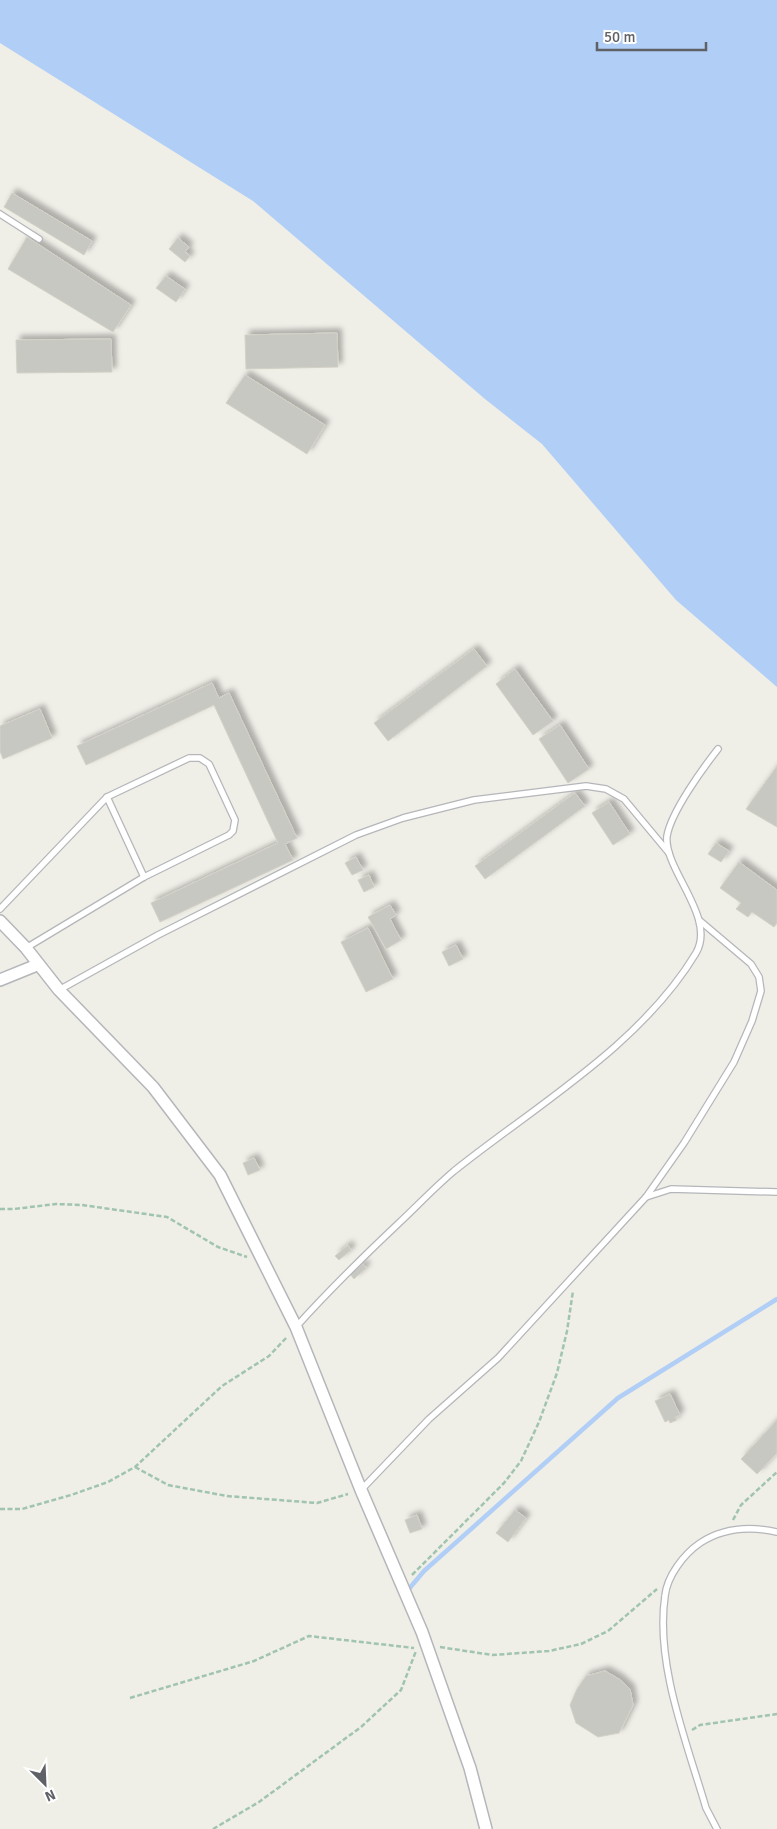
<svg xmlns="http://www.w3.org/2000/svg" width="777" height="1829" viewBox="0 0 777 1829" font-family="Signika,sans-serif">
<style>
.water{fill:#b0cef6}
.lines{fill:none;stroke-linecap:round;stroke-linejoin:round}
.stream{stroke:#b0cef6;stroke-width:4.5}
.building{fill:#c8c8c2;stroke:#d3d1c6;filter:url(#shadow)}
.service-casing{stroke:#b4b6ba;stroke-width:8}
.minor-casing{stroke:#b4b6ba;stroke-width:14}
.path{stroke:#a0c4af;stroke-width:2.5;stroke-dasharray:5 2.5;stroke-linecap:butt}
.service{stroke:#fff;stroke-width:5.5}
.minor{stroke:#fff;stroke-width:11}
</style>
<defs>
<filter id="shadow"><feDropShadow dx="4.5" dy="-4.5" stdDeviation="2.5" flood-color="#0004"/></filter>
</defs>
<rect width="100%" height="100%" fill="#efeee7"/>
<!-- water -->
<path class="water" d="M0,0h777v687l-101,-87 -134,-156 -57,-45 -232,-198 -253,-158z"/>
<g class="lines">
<!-- stream -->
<path class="stream" d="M408,1590l16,-19 194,-173 159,-99"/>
</g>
<!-- building -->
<g class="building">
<path d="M12,193l80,48 -8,14 -80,-48z"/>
<path d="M27,237l104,68 -18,27 -105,-63z"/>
<path d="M178,238l11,9 -4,5 5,4 -5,6 -16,-13z"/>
<path d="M166,276l19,13 -9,13 -20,-14z"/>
<path d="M337,333l1,34 -92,2 -1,-34z"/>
<path d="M111,339l1,33 -95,1 -1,-33z"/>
<path d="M245,375l80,50 -18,29 -81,-51z"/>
<path d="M474,649l13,17 -99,75 -14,-18z"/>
<path d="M515,669l38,52 -20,14 -37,-51z"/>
<path d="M212,683l7,15 10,-5 68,145 -12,6 8,16 -133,62 -9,-19 127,-60 -64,-138 -128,60 -9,-19z"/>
<path d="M40,709l12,29 -49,21 -3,-8v-25z"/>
<path d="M560,725l29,44 -21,14 -29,-44z"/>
<path d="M777,766v61l-31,-18z"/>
<path d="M575,793l10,13 -100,73 -10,-13z"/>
<path d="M609,802l21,32 -17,11 -21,-32z"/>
<path d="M716,843l13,8 -8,11 -13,-8z"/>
<path d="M356,857l7,13 -11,5 -7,-12z"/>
<path d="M739,862l38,28v33l-3,4 -22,-15 -4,5 -12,-8 5,-6 -21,-15z"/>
<path d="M369,875l5,12 -10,5 -6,-12z"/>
<path d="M390,905l6,10 -6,4 11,21 -15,9 -18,-32z"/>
<path d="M368,928l25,51 -27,13 -25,-50z"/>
<path d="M456,945l7,14 -14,7 -7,-14z"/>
<path d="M254,1158l6,12 -12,5 -5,-12z"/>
<path d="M348,1245l3,5 -12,10 -4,-4z"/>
<path d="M363,1264l3,4 -12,11 -4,-5z"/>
<path d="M670,1394l10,21 -5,2 2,3 -7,3 -1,-3 -4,2 -10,-21z"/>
<path d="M777,1420v33l-20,21 -16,-15z"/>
<path d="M515,1510l11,8 -18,24 -12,-9z"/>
<path d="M417,1515l5,14 -12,4 -5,-13z"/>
<path d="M605,1671l14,8 11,10 3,16 -14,28 -21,4 -22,-14 -6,-18 7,-16 9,-13z"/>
</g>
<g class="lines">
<!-- service casing -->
<g class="service-casing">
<g id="service">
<path d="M0,214l39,25"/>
<path d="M107,797l37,80"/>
<path d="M0,909l107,-112 82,-39h11l9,6 26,56 -2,11 -4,4 -85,42 -118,71"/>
<path d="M59,990l99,-55 198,-100 47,-17 71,-18 112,-14 20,3 18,10 45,54"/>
<path d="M646,1197l25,-8 106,3"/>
<path d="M296,1327c33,-37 68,-71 104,-105 18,-17 35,-35 54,-51 81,-65 187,-126 242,-218 21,-36 -33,-84 -29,-117 4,-24 36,-68 51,-87"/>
<path d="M361,1490l68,-71 69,-61 148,-161 38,-54 50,-81 18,-41 9,-30 -2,-14 -8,-13 -52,-44"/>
<path d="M717,1829l-11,-21c-19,-65 -51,-144 -41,-212 2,-20 19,-42 35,-53 23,-15 50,-17 77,-11"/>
</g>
</g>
<!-- minor casing -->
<g class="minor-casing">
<g id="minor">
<path d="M0,921l26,27 33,42 94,97 67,88 76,152 65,163 61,142 48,136 16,61"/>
<path d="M0,980l37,-15"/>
</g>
</g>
<!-- path -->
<g class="path">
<path d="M0,1209h14l42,-5 26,1 85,12 51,30 29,10"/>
<path d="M135,1467l33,18 59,11 90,7 31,-9"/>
<path d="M0,1509h22l49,-14 37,-13 27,-15 87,-81 47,-30 18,-19"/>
<path d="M733,1520l8,-15 36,-33"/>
<path d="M412,1575l92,-92 17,-22 18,-39 18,-49 10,-42 6,-40"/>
<path d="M440,1647l52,8 57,-4 32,-7 27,-13 49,-42"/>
<path d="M130,1698l124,-37 55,-25 105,12"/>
<path d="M692,1730l8,-5 77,-11"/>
<path d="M213,1829l46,-27 102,-75 40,-37 15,-39"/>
</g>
<!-- service -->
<use href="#service" class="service"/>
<!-- minor -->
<use href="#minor" class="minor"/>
</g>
<!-- north arrow -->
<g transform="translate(45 1784) rotate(156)" stroke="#ffffff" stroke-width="4" paint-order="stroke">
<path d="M0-4L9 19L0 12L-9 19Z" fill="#5f6166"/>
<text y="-8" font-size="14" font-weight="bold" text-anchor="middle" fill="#5f6166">N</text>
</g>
<!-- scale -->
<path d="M597 42v8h109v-8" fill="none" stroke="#5f6166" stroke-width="2.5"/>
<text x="604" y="42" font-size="15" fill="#5f6166" stroke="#ffffff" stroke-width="4" paint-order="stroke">50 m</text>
</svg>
